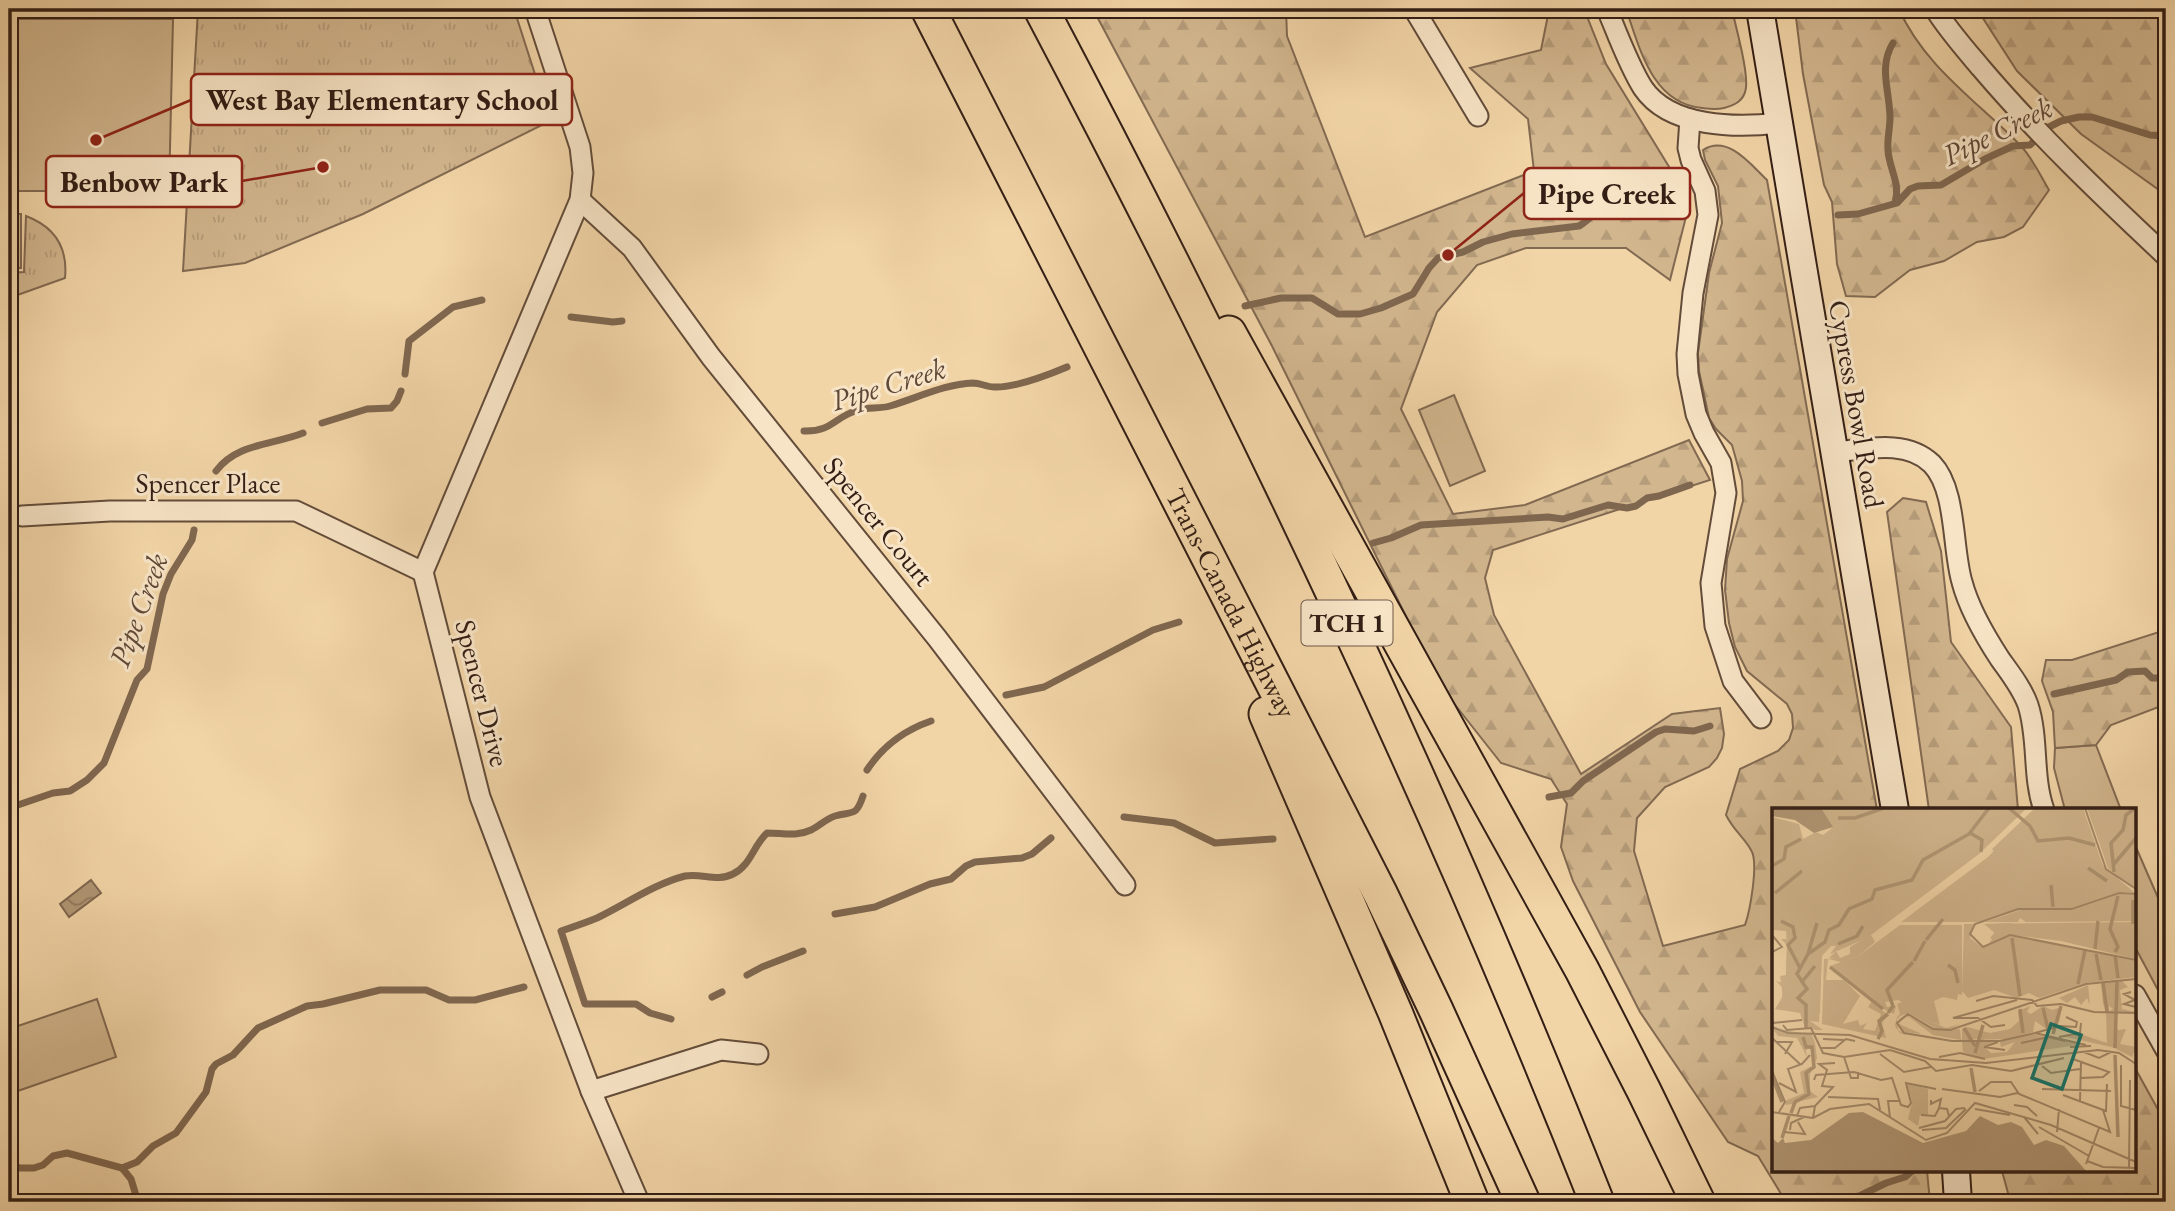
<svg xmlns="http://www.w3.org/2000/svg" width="2175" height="1211" viewBox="0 0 2175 1211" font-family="'EB Garamond',serif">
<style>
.grass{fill:#d2b68e;stroke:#826a52;stroke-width:2}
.forest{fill:url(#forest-firs);stroke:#826a52;stroke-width:2}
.park{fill:url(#park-tufts);stroke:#826a52;stroke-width:2}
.water{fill:url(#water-waves);stroke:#7f674f;stroke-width:2}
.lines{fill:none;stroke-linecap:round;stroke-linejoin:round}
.stream{stroke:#7f674f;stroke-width:7}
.street-casing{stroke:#634c3a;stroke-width:23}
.secondary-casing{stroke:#331e15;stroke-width:30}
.highway-casing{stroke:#331e15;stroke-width:37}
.street{stroke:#f7e4c6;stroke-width:19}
.secondary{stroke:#f7e4c6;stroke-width:26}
.highway{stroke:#f2d5a7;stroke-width:33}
.labels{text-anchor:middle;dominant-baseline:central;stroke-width:6;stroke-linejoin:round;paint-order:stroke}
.shield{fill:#f7e4c6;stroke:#6e594a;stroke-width:2}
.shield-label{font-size:26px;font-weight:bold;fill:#331e15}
.street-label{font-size:28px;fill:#331e15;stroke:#f7e4c6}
.water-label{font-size:30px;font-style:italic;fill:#5f4837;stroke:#f7e4c6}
.inset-river{fill:none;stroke:#b19775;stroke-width:3.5}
.inset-road{fill:none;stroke:#a68c6d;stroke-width:2}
.view{fill:#0f766e;fill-opacity:0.15;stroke:#0f766e;stroke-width:3.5}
.inset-edge{fill:none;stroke:#331e15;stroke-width:3.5}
.leader{fill:none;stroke:#8f2418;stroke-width:2.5}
.callout-dot{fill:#8f2418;stroke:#f7e4c6;stroke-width:2.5}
.callout{fill:#f7e4c6;stroke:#8f2418;stroke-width:2.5}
.callout-label{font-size:30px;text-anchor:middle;font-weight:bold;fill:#331e15}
</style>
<defs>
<pattern id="forest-firs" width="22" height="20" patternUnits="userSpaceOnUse" patternTransform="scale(1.75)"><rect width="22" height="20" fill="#d2b68e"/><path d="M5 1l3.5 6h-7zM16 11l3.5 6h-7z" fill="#b59c7a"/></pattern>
<pattern id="park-tufts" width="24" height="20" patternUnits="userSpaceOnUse" patternTransform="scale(1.75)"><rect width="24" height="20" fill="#d2b68e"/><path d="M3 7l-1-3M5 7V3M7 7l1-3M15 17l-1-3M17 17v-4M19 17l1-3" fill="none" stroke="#b59c7a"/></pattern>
<pattern id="water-waves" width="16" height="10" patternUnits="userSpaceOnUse" patternTransform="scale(1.75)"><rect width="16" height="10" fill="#b19775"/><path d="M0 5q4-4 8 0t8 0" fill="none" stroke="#917b5f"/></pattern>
</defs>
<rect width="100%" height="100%" fill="#f2d5a7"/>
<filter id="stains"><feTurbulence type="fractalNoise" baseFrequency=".00286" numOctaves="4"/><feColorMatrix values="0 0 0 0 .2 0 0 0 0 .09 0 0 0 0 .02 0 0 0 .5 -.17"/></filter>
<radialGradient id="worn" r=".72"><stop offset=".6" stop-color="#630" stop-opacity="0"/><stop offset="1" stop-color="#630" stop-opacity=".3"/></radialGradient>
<!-- grass -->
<g class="grass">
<path d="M9,19h164l-4,172h-160z"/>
<rect x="9" y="214" width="12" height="54"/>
<path d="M1454,395l31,76 -35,15 -31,-76z"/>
<path d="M2096,745l25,65h-56l-11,-42 1,-20z"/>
<path d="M2135,845l31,71v89l-31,-58z"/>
<path d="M97,999l19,58 -107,37v-65z"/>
</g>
<!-- forest -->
<g class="forest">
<path d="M1093,9h193l1,27 78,201 169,-66 -6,-52 -58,-51 71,-18 7,-35 -2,-6h38l22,55 84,137 -20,79 -44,-32h-100l-49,17 -40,47 -36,97 52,105 72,-9 164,-65 21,40 -217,70 -8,28 9,37 87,159 91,-60 48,-6 4,26 -2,14 -5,10 -8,9 -44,20 -28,31 -3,33 29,95 82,-21c5,-14 14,-63 6,-75 -7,-13 -17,-19 -25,-35l14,-46 38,-18 11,-11 4,-12 -1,-14 -5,-10 -40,-33 -12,-24 -6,-24 -4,-33 2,-31 16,-58 -1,-20 -10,-36 -16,-16 -7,-11 -10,-47 -1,-18 11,-80 13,-50 -4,-37 -13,-26 -2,-10c25,-16 48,15 64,30l110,630h-103v361h153l3,31h-144l-28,-46 -30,-14 -88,-130 -67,-131 -12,-34 6,-43 -16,-25 -50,-16 -60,-76 -169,-341z"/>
<path d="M1626,9h106c4,20 16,60 14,79 -2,13 -11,17 -22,20 -8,2 -14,1 -22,0 -50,-5 -62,-59 -76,-99z"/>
<path d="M1795,9h104c25,57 79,93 121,136 12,12 20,30 29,45l-26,37 -19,10 -27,5 -33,19 -34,9 -35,27 -29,-1 -9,-32 -5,-62 -8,-17 -21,-111z"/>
<path d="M1977,9h189v186l-85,-61 -64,-63z"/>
<path d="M1903,498l23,4 15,49 10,91 60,85 7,83h-89l-42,-298z"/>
<path d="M2162,631l4,3v73l-5,-1 -50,19 -15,20 -41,3 -2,-36 -11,-31 4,-21h26z"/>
<path d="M2135,1068l31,56v78h-161l3,-9 -6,-22h133z"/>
</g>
<!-- park -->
<g class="park">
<path d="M198,9h316l36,112 -187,93 -118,49 -62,8z"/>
<path d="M26,216c29,11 42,31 39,62l-56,20v-25l15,-1z"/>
</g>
<!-- water -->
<path class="water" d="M91,880l10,13 -32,24 -9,-13z"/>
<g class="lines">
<!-- stream -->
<g class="stream">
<path d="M1893,43c-15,24 -3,49 -3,75 0,10 -3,21 -2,32 1,19 13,33 7,53"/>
<path d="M1838,215l20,-1 39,-11 13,-14 8,-3 23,-1 44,-26 28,-13 17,-1 19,-18 12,-6 18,-4h13l58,18 16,1"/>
<path d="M1245,306l36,-8h31l26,16h22l21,-6 32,-14 16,-26 9,-10 25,-6 20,-10 29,-8 67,-8c10,-5 17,-17 29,-19 9,-1 13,5 21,7 11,3 24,-1 35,-2"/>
<path d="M571,317l42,5 9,-1"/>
<path d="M405,374l4,-33 44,-34 29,-7"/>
<path d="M322,423l45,-14 24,-1 6,-7 4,-10"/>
<path d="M804,431c28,1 30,-14 54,-21 10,-3 22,-1 32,-4 27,-8 55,-22 83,-23 7,0 14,4 21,4 21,1 54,-12 73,-20"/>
<path d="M216,471c21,-28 57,-26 87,-38"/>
<path d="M1373,543l18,-5 30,-13 127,-8 15,2 45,-14 19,3 9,-2 11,-8 12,-2 31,-11"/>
<path d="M2054,694l62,-14 12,-8 17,-1 7,7h14"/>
<path d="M1006,695l38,-8 109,-57 26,-8"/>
<path d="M867,770c15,-23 38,-40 64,-49"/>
<path d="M1549,797l22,-4 12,-12 73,-49 9,-3 29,2 16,-5"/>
<path d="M9,808l44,-15 17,-2 17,-11 17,-17 33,-83 10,-11 16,-75 8,-20 21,-34 2,-10"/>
<path d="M1124,817l50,6 41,20 58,-4"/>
<path d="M835,914l40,-7 55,-23 21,-5 15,-13 9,-4 47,-4 10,-4 19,-16"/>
<path d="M747,975l15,-8 41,-16"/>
<path d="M712,997l10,-5"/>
<path d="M671,1019l-21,-6 -14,-9h-51l-24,-73c12,-4 24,-8 36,-13 29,-14 57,-34 88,-42 17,-3 32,6 48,-2 18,-9 20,-28 34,-41 16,0 29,4 44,-3 8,-4 15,-11 24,-14 18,-5 21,1 28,-20"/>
<path d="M9,1164l11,4h14l9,-3 10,-9 14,-3 55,15 15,-6 16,-16 23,-13 30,-41 6,-23 4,-5 17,-9 25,-27 49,-22 16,-2 57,-14h46l23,10h26l49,-13"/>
<path d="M122,1168l9,11 7,23"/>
<path d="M1847,1202l39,-19 19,-6 7,-6"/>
</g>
<!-- street casing -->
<g class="street-casing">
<g id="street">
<path d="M535,9l45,138 3,26 -3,27 -157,372 57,225 111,294 48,111"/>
<path d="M1414,9l64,107"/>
<path d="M1607,9c10,24 22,57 36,79 27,40 94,40 136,35"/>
<path d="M1935,9c13,21 30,40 46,59 57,67 121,128 185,188"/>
<path d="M1690,119l-2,29 3,12 14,31 3,24 -15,78 -6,61 1,20 8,40 8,19 17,30 5,30 -15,90 4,43 18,55 28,37"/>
<path d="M580,200l52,48 79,109 226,281 188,247"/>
<path d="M1835,452c31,-3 72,-13 97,12 25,26 20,85 30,118 7,27 23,54 38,77 10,14 22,29 28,46 11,34 4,71 16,105"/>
<path d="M22,516l88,-5h186l127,61"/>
<path d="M2135,995l31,55"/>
<path d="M591,1091l130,-41 37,4"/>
</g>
</g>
<!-- secondary casing -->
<g class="secondary-casing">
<g id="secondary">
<path d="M1760,9c45,267 88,534 135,801"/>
<path d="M1956,1171l2,31"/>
</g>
</g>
<!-- highway casing -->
<g class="highway-casing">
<g id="highway">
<path id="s1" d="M928,9l453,886 55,115 87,192"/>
<path d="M1041,9c205,388 395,785 556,1193"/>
<path d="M1229,333l353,637 62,121 54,111"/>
<path d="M1266,714l129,298 77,190"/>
</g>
</g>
<!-- street -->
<use href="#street" class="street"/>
<!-- secondary -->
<use href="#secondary" class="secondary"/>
<!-- highway -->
<use href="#highway" class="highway"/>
</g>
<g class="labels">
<!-- shield labels -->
<rect class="shield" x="1301.5" y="600.5" width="91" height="45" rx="5"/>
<g class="shield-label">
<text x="1347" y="623">TCH 1</text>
</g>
<!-- street labels -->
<g class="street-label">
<text transform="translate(1857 404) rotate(80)">Cypress Bowl Road</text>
<text x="208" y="483">Spencer Place</text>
<text transform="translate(879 521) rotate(51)">Spencer Court</text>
<text stroke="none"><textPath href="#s1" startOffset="667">Trans-Canada Highway</textPath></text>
<text transform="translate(483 693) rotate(76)">Spencer Drive</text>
</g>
<!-- water labels -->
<g class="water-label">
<text transform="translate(1997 131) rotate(-26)">Pipe Creek</text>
<text transform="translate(888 384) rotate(-17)">Pipe Creek</text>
<text transform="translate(138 610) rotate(-70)">Pipe Creek</text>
</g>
</g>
<!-- overview -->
<g transform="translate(1772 808)">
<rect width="364" height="364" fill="#f2d5a7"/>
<path d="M99,127l4,7 -18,15 -17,2 -11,-1 7,-7 4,7 10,-4v-7z" fill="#d2b68e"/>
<path d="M49,0h206l-48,46 -112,84 -37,16 6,-8h-5l-9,10 -3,66 -9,-1 13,9h-8l-11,-5 -4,-12 -25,-4 6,-4 2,-17 -7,-7 6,2 4,-8 1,-31 -1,-13 -14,-1v-113l27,7 4,15 13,-7 7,3 9,-7zM298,0h13l6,22 -9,-2 13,10 8,26 34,29 -16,-1 -50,17 -42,-1 -49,14h-77l87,-65 28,-29zM317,0h47v80l-21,-12zM347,86l17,1v26l-110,1 -6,-4 -2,4h-33l39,-13 49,1zM364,114v37l-75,-18 -50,-6 -22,8 7,-9 -12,-10zM192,116h11l-5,14 13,10 27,-12 45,8 81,17v16l-50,6 -47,15 -10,-5 -12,5 -23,-8 -26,8 -6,-7zM128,117h62v70l-4,-1 -1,6 -14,-3 -9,4 6,24 -16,-6 22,9 14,-4 -13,6 13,-1 1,11 -28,-5 -24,-18h-7l-3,7 23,10 -18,-2 -5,-4 -1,-6 2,-4 6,-3 30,14 -27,-16 -9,3 -3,3 1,11 8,5 -6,-2 -4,-5 -1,-3 2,-8 3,-3 -3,-10 5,-2 -4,-2 -13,2 2,5 9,-1 -2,8 -20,-10 14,11 -6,8 4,15 -64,-14 2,-65 33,-2zM56,151l13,3 -11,4 42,35 -4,6 13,7 -6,17 -12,-2 4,-6 -7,3 -2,-6 -15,4 17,-28 -16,-16h-18zM349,172l7,7 -8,3 2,19 14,3 -18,1 -3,9 3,8 8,-1 -6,15 16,3 -4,10 -20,-10 -51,-11 19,-2 27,9 -1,-30 7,-4 -4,-3v6l-6,-8 -2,-22zM316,177l2,20 -3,-7 -6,7 -6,-8 -8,6 -8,-5zM258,198l-3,6 4,2 12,-8 9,4 10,-3 -3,16 -14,5 -10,-7 -2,11 -26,7 -45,1v-11l5,-2 23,6 20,-4 9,-8 -1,-10zM0,220l40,7 3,8 2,15 -7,16v17l8,6 -21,5 -5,12v-10l-6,1 -1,-4 19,-8 -4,-21 14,-7 -3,-17 -5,2 1,7 -10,-19 -19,-2zM259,226l53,10 -101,15 -20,-7 -1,-11 15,-2 17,3 -11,4 8,7 16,-1 8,-10 -14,5 -1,-5z" fill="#d2b68e" fill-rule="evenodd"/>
<path d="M263,0h48l21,61 16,21 -41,14 -55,1 -27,6 21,-13 52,4 41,-16 -12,-11 -1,5 -37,-2 -33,-24 -10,8 -16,-1 -10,-12zM315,0h5l28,70 -12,-10zM348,87v5l-47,19 -31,-2v-5l41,-3zM240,115v11l-18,6 -4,-2 6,-7 -11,-7zM9,131l41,1 -2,73 -45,-4 8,-13 -3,-20 6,-1 1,-30zM135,275l21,6v26h-8l-2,11 -10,-7 4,-17z" fill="#d2b68e"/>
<path d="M0,0h49l12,19 -19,6 -19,-13 -23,-4zM91,304l60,31 43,-12 14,-15 18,9 13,-3 11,5 12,18 12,-5 18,6 23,26h-315v-34l6,5 5,-5 2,5 26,-3 38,-27z" fill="#b19775"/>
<path class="inset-river" d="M237,0l21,18 8,15 31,-3 26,7M66,10h17l29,-10M198,25l12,7 -1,12M342,56l22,-26M0,58l12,-7 2,-12 15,-8M316,60l19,13M342,64l-3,-29 12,-13 3,-15 9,-7M279,77l2,22M3,85l27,-22M9,113l12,6 2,11 -7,7 12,23M361,116v-24M240,130l8,58M154,132l17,-21M66,136l19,-8 6,-10M323,141l3,-28M343,144l3,-5 -8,-18 8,-33M36,146l9,-31M324,146l5,26M343,147l3,23M142,153l11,-20M176,157l7,5 3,13M58,159l53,42M29,175l14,-17M331,175l4,29M306,176l7,-34M271,200l5,21M248,201l3,24M116,205l5,-7 -6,-16 26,-28M192,220l11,18M34,221v-24l-8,-7 9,-9 -10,-15 11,-20 17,-12 4,-12 10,-5 10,-16 23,-10 3,-9 37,-10 11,-20 46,-26 20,-26M281,226l8,-28M106,231l4,-8 -3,-10 9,-7M343,240l2,-66M203,245l8,-28M343,247l3,82M199,260l4,24M0,268l10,26M19,305l4,-11 14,-8 -3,-21 8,-6 -2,-20h-6l-3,-10M10,330l7,-22"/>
<path class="inset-road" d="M313,0l21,61 30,20M364,86l-17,-1 -47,16h-54l-43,15 -5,10 13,13 27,-12 126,25M0,127l10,12 -10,5M359,184l-7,2 11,6 -11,4 12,3M204,193l17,-5 39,4 5,6 24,-2 33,8 42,1M0,215l30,-3M11,217l4,5 24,-2 12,25 21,4M233,217l-14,2 -13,-9h-25l64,-18M0,219l16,6 62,2 80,24 56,4 112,-13 21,3 17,11M263,225l25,-7 16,1 1,-5 -11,-5M287,229l21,-4 1,-10M0,230l29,27M51,231l21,1M3,234h17l-7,12M226,234l-14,5 21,3M249,235l28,-6 16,4M314,237l-51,-12 -35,8h-48l-48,-8 -7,-10 11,-9 25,15 17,1 136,-46 50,-5M298,239l21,-1M49,240h14l11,-9 9,2M312,244l15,6 12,-6M108,246l24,18 27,-5M72,249l46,-7 35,11 11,10 36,-6 39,6M72,249l7,21h7v-6M167,249l21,-4 25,6M301,251l36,13 -6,5 -22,1M349,257v41l15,4M270,258l9,7 29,-4M0,263l13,31 -6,10M239,263l53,-13M42,272l2,-5 38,-3 27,8 11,-2 9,27 7,2 3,-4 -5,-20 30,6M7,275l17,9 -8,-23 14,-5 8,-9M170,281l58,8 17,-4 93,39 -7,-22M270,281l69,2M207,283l12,-9h20l8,12M291,287l43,16 1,-27M56,289l50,2 2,11M159,292v4l10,-5 -2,9M308,293l1,-39M242,297l13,2 10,9M203,301l35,6M0,304l41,6 17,-9 39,-5 57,36 21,-7 28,-30 76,22 85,37M149,307l14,1 4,-8 8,1 2,7M25,308l3,-8 15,-2M118,309l-2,-16h11M252,309l14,17M41,310l2,-12 18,-19 -11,-1 5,-16 -8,-6 16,-1M267,319l50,29M147,320l26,-7 11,-12 9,-1M18,322l1,-7 13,-6M150,322l24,-2 20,-19M12,324l21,2 -7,-12M285,324l2,-23M315,353l16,6 33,1M314,356l13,-36M357,361l1,-89"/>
<path class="view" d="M279,216l30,11 -19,54 -30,-11z"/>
<rect width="364" height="364" class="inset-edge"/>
</g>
<!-- callouts -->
<path class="leader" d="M96 140L191 100M323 167L242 181M1448 255L1524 193"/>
<g class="callout-dot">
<circle cx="96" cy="140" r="7"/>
<circle cx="323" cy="167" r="7"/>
<circle cx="1448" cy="255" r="7"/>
</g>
<g class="callout">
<rect x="191" y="74" width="381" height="51" rx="7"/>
<rect x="46" y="156" width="196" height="51" rx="7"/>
<rect x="1524" y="168" width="166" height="51" rx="7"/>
</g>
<g class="callout-label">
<text x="382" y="110">West Bay Elementary School</text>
<text x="144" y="192">Benbow Park</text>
<text x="1607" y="204">Pipe Creek</text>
</g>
<!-- margin -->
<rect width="2175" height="1211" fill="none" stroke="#f2d5a7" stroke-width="35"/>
<rect x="10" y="10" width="2154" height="1190" fill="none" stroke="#331e15" stroke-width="3.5"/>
<rect x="18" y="18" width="2140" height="1176" fill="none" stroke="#331e15" stroke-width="2"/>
<rect width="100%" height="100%" filter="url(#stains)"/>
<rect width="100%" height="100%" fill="url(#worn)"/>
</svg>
